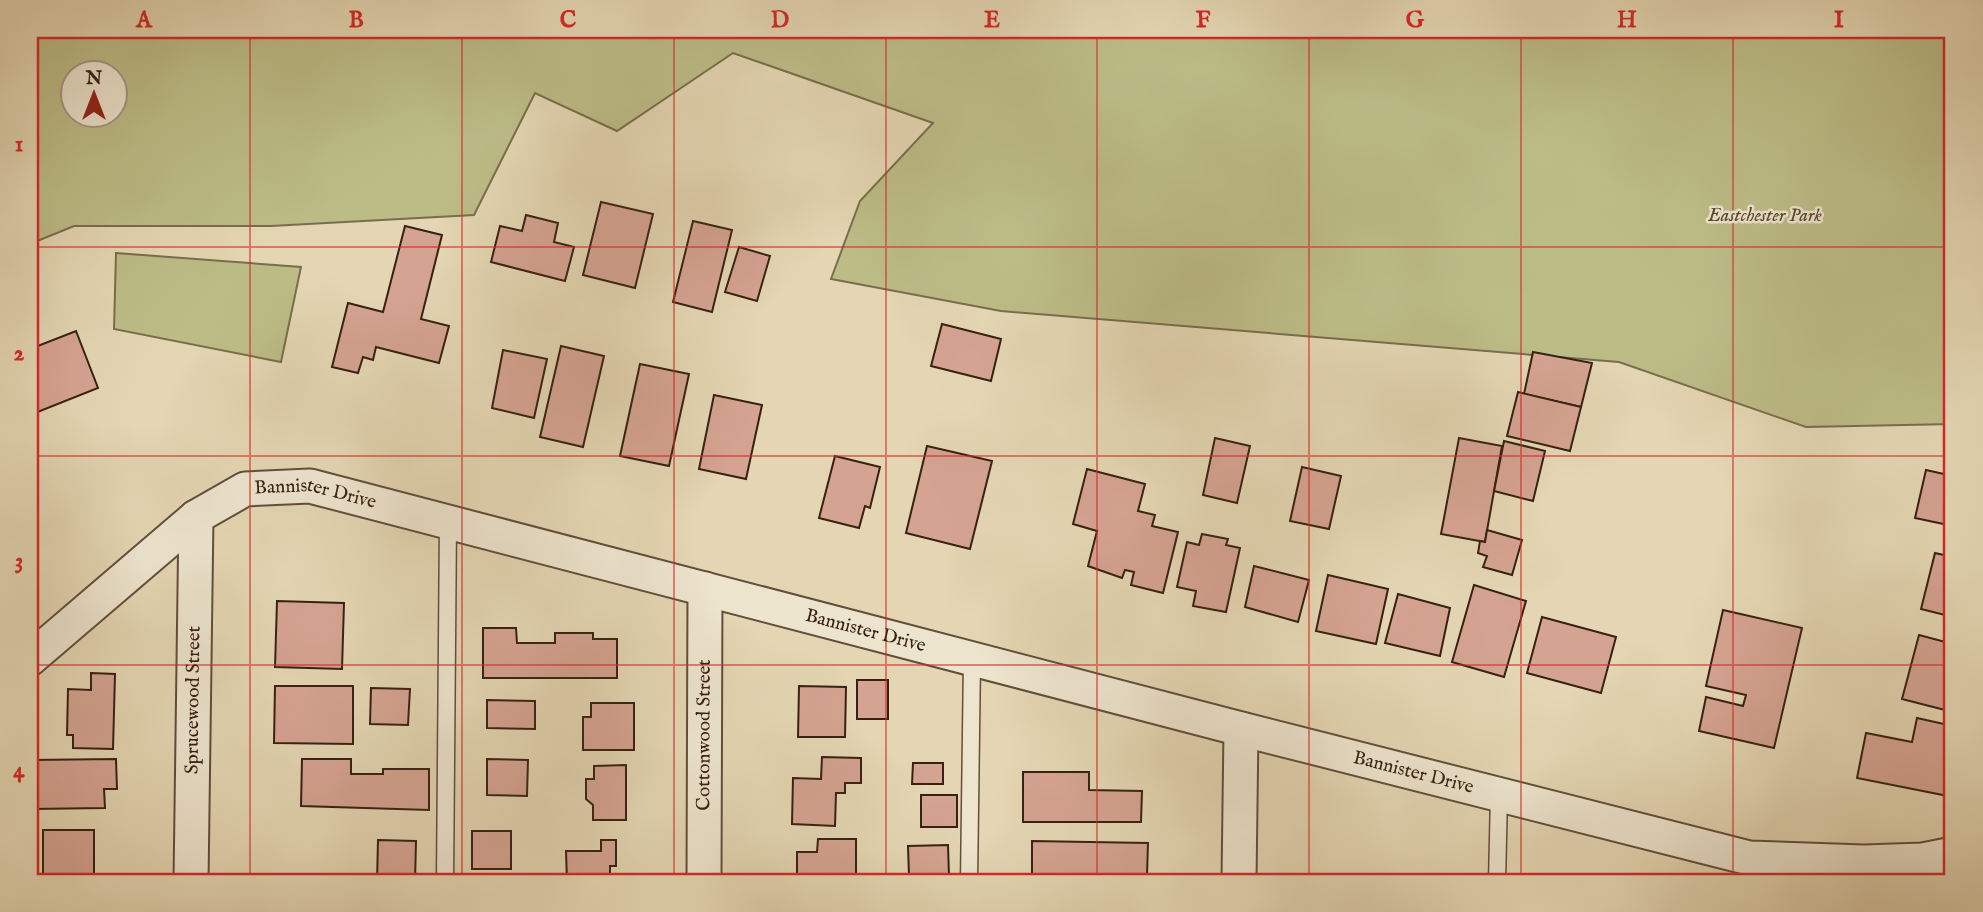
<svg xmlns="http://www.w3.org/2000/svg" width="1983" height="912" viewBox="0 0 1983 912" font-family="'IM FELL English',serif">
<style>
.green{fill:#bcbc87;stroke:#796e4c;stroke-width:2;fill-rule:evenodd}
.building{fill:#d5a391;stroke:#362112;stroke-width:2}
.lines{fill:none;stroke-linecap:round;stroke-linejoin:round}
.service-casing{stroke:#624e3a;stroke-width:19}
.minor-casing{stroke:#624e3a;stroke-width:37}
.service{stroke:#ede4ce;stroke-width:16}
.minor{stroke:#ede4ce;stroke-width:33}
.grid{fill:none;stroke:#d62828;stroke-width:2;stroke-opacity:0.55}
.labels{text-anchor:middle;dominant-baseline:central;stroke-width:5;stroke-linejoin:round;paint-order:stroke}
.park-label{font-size:19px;font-style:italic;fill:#58482f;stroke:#ede4ce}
.street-label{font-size:19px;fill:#362112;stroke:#ede4ce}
.neatline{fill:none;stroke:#d62828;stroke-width:2.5}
.grid-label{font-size:23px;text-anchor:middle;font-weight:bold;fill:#d62828}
</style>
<rect width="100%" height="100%" fill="#e4d6b3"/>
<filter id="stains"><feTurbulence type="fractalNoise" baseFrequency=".00286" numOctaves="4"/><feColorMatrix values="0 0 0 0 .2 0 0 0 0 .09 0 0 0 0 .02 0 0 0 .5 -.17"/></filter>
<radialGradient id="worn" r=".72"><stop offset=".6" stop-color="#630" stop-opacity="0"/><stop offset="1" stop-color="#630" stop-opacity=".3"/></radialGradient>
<!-- green -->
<g class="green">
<path d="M30,30h1923v394l-147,3 -187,-65 -618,-51 -170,-32 29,-78 73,-78 -200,-70 -116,78 -82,-38 -61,122 -203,11h-197l-44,18zM74,74h42v42h-42z"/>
<path d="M116,253l185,14 -20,95 -167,-33z"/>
</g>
<!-- building -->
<g class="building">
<path d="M601,202l52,12 -18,74 -52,-13z"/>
<path d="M526,215l32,8 -4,19 20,5 -9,34 -74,-19 9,-36 22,5z"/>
<path d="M693,221l39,9 -20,82 -39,-10z"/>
<path d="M405,226l37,9 -21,84 28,7 -10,37 -63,-16 -3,13 -10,-3 -5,16 -26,-6 16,-64 35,9z"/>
<path d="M739,247l31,9 -13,45 -32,-9z"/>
<path d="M942,324l59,15 -10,42 -60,-15z"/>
<path d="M76,331l22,57 -68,27v-66z"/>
<path d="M561,346l43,10 -21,91 -43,-10z"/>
<path d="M503,350l44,9 -13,59 -42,-10z"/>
<path d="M1533,352l59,11 -11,44 -57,-13z"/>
<path d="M640,364l49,10 -20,92 -49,-10z"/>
<path d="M1518,392l63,15 -11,44 -63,-15z"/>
<path d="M714,395l48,10 -16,74 -47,-10z"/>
<path d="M1215,438l35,8 -13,57 -34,-8z"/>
<path d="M1459,438l43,8 -17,96 -44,-8z"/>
<path d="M1504,441l41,10 -12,50 -39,-10z"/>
<path d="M927,446l65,15 -22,88 -64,-16z"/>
<path d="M835,456l45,11 -10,41 -5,-2 -6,22 -40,-10z"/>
<path d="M1302,467l39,9 -12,53 -39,-8z"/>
<path d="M1087,469l58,15 -7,27 17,4 -3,11 26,6 -15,61 -32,-8 3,-13 -9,-2 -3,8 -34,-12 9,-35 -24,-7z"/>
<path d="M1926,470l27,6v50l-38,-8z"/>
<path d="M1487,530l35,10 -10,35 -29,-8 4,-11 -9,-3 2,-12 5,1z"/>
<path d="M1202,534l26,5 -2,6 14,3 -14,64 -33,-6 3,-15 -19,-4 10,-45 12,3z"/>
<path d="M1935,553l18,4v60l-32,-8z"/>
<path d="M1254,566l55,14 -11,42 -53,-15z"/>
<path d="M1328,575l60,14 -12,55 -60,-13z"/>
<path d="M1474,585l52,16 -22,76 -52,-15z"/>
<path d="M1398,594l52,14 -10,48 -55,-13z"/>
<path d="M277,601l67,2 -2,66 -67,-2z"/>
<path d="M1723,610l79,18 -28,120 -75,-17 7,-34 37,9 3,-11 -40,-9z"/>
<path d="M1542,617l74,20 -15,56 -74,-20z"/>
<path d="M483,628h33l1,15h38v-10h38v6h24v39h-134z"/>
<path d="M1919,635l34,9v36l-8,30 -43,-11z"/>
<path d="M91,673l24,1 -2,75 -40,-1v-13h-6l1,-46 23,1z"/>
<rect x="857" y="680" width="31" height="39"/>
<path d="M275,686h78v58l-79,-1z"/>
<path d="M799,686l47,1 -1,50h-47z"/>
<path d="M371,688l39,1 -2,36 -38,-1z"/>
<path d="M487,700l48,1v28l-48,-1z"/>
<path d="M591,703h43v47h-51v-33h8z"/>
<path d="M1917,718l36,8v43l-5,27 -91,-18 9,-45 46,9z"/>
<path d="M822,757l39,1v25h-16v10h-9l-1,33 -43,-2 1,-46 28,1z"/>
<path d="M116,759l1,30h-13l1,19 -75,1v-49z"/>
<path d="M302,759h49v15h32v-5h46v41l-128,-4z"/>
<path d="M487,759l41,1 -1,36 -40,-1z"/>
<path d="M913,763h30v21h-31z"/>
<path d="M626,765v55h-33v-15l-7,-6v-20h8v-13z"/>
<path d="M1023,772h66v18l53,1 -1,31h-118z"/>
<rect x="921" y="795" width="36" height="32"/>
<rect x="43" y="830" width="51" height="52"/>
<rect x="472" y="831" width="39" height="38"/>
<path d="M818,839h38v43h-59v-30h20z"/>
<path d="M378,840l38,1 -1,41h-38z"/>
<path d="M601,840h15v26h-6v16h-43l-1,-31h35z"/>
<path d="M1032,841l116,2 -1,32h-6v7h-41v-5l-68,-1z"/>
<path d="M948,845l1,31h-40l-1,-30z"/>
</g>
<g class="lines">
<!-- service casing -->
<g class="service-casing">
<g id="service">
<path d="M445,882l3,-361"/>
<path d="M969,882l3,-223"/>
<path d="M1497,882l2,-87"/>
</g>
</g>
<!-- minor casing -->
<g class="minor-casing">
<g id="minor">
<path id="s1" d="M30,659l166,-142 49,-28 65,-3 931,243 508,129 115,4 59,-2 30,-6"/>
<path id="s2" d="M191,882l5,-365"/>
<path id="s3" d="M704,882l1,-293"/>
<path d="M1239,882l2,-153"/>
</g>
</g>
<!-- service -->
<use href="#service" class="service"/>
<!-- minor -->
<use href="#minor" class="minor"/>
</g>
<!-- grid -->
<path class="grid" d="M250,30v852M462,30v852M674,30v852M886,30v852M1097,30v852M1309,30v852M1521,30v852M1733,30v852M30,247h1923M30,456h1923M30,665h1923"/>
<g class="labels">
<!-- park labels -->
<g class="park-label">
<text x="1765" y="216">Eastchester Park</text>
</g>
<!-- street labels -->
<g class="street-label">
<text stroke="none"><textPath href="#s1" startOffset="346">Bannister Drive</textPath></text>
<text stroke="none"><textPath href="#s1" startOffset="914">Bannister Drive</textPath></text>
<text stroke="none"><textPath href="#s2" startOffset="182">Sprucewood Street</textPath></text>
<text stroke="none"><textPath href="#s3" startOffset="147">Cottonwood Street</textPath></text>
<text stroke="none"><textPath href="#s1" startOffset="1480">Bannister Drive</textPath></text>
</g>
</g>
<!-- margin -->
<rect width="1983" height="912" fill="none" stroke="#e4d6b3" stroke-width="77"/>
<!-- north arrow -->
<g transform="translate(94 94)"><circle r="33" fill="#ede4ce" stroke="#a49683" stroke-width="2"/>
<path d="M0-5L12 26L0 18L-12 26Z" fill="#8f2418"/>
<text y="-10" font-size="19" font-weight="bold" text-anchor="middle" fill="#362112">N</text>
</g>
<rect x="38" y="38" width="1906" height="836" class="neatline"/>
<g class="grid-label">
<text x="144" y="27">A</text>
<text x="356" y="27">B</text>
<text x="568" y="27">C</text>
<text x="780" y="27">D</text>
<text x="992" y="27">E</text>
<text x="1203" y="27">F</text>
<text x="1415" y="27">G</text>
<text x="1627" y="27">H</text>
<text x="1839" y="27">I</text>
<text x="19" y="151">1</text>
<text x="19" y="360">2</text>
<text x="19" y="568">3</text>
<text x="19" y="777">4</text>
</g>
<rect width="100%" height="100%" filter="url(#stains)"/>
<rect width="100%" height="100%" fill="url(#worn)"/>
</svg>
